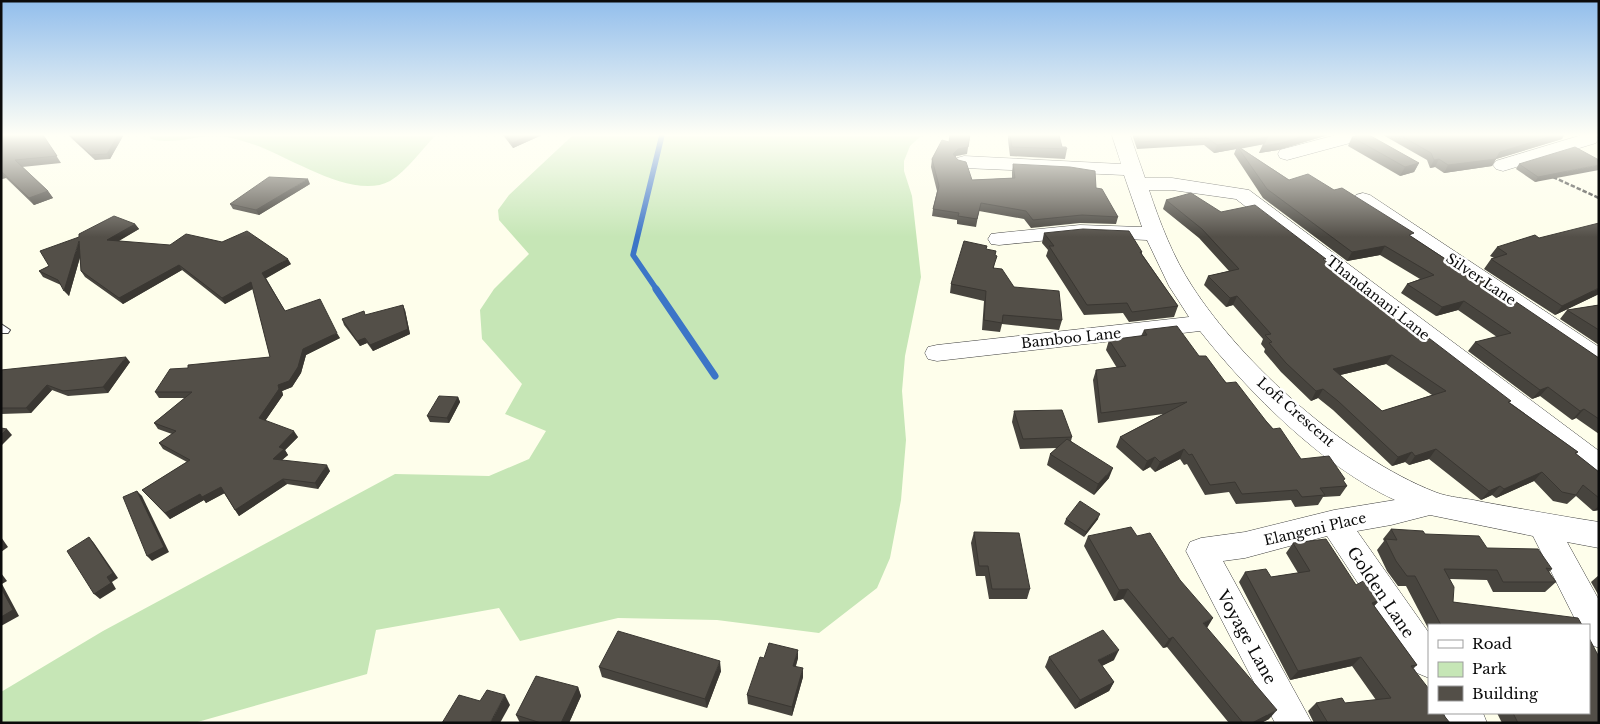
<svg xmlns="http://www.w3.org/2000/svg" width="1600" height="724" viewBox="0 0 1600 724" font-family="'Libre Baskerville',serif">
<style>
.green{fill:#c6e6b6}
.lines{fill:none;stroke-linecap:round;stroke-linejoin:round}
.stream-far1{stroke:#3c75c7;stroke-width:5.5}
.stream{stroke:#3c75c7;stroke-width:7}
.lane-casing{stroke:#3e3e3e;stroke-width:2}
.street-casing{stroke:#3e3e3e;stroke-width:1}
.path{stroke:#2d2d2d;stroke-width:2.5;stroke-dasharray:4.5 2;stroke-linecap:butt}
.lane{fill:#fff;fill-rule:evenodd}
.street{fill:#fff;fill-rule:evenodd}
.wall{fill:#47443e;fill-rule:evenodd}
.shaded-wall{fill:#3a3732}
.building{fill:#534f48;stroke:#3a3732;fill-rule:evenodd}
.labels{text-anchor:middle;dominant-baseline:central;stroke-width:5;stroke-linejoin:round;paint-order:stroke}
.street-label{font-size:14px;fill:#0b0b0b;stroke:#fff}
.near-street-label{font-size:16px;fill:#0b0b0b;stroke:#fff}
</style>
<rect width="100%" height="100%" fill="#fefeeb"/>
<!-- green -->
<g class="green">
<path d="M148,135h288c-15,15 -28,35 -46,46 -39,21 -106,-29 -144,-39 -9,-3 -21,-6 -30,-6 -23,0 -43,9 -65,3z"/>
<path d="M573,135h349l-12,11 -6,15v10l8,25 9,81 -16,79 -3,35 4,49 -5,60 -11,58 -13,30 -58,45 -102,-13 -99,-2 -98,23 -21,-33 -123,22 -9,44 -173,49h-193v-31l102,-61 292,-157 94,2 40,-17 17,-28 -41,-17 17,-30 -40,-45 -2,-29 14,-21 35,-35 -30,-34 -1,-10 11,-15z"/>
</g>
<g class="lines">
<!-- stream-far1 -->
<path class="stream-far1" d="M657,290l-24,-35 29,-120"/>
<!-- stream -->
<path class="stream" d="M656,289l59,87"/>
<!-- lane casing -->
<g class="lane-casing">
<path id="lane" d="M1,324l9,6 -2,3h-7z"/>
</g>
<!-- street casing -->
<g class="street-casing">
<g id="street">
<path d="M1112,135h18l15,43h27l77,12 350,261v26l-10,-3 -353,-275 -64,-9h-23c11,33 24,67 43,96 51,79 154,171 243,206 15,6 32,6 48,10 39,7 77,14 116,20v26l-32,-6 32,58v48l-10,-4v-19h-11l-45,-89 -103,-21 -39,10 -34,6 72,102v45l-12,-5 -90,-137 -82,22 -22,3 89,162h-37l-89,-172 4,-9 11,-4 44,-6 89,-22 61,-10c-72,-33 -146,-107 -195,-169l-263,30 -9,-2 -3,-6 3,-6 9,-2 252,-28 -20,-31 -22,-46 -67,-3 -81,8 -8,-1 -3,-5 3,-5 8,-1 81,-8 62,2 -18,-52 -160,-7 -7,-2 -3,-4 3,-4 7,-2 157,8z"/>
<path d="M1336,135h32l-3,4 -78,21 -7,-2 -2,-4 2,-4z"/>
<path d="M1582,135h14l2,4 -2,4 -93,28 -7,-2 -3,-4 3,-4z"/>
<path d="M1363,193l7,2 229,152v21l-9,-3 -234,-162 -3,-4 3,-4z"/>
<path d="M1444,713h39l4,10h-39z"/>
</g>
</g>
<!-- path -->
<path class="path" d="M1553,177l46,21"/>
<!-- lane -->
<use href="#lane" class="lane"/>
<!-- street -->
<use href="#street" class="street"/>
</g>
<!-- wall -->
<g class="wall">
<path d="M1,135h42l18,28 -39,4 26,24 5,7 -19,7 -28,-27 -5,1z"/>
<path d="M68,135h54l1,1 -13,23 -15,1z"/>
<path d="M503,135h39l-29,13z"/>
<path d="M1008,135h51l3,12 5,2 -2,10 -55,-3 -2,-16z"/>
<path d="M1133,135h195l-50,15 -19,3 4,-9 -22,4 48,32 123,57 187,121v76l-23,-16 -4,2 -32,-24 -8,3 -64,-48 7,-9 22,-5 -39,-27 -22,6 -35,-23 6,-9 13,-5 -40,-24 -33,6 -84,-63 -29,-44 2,-5 -22,4 -10,-8 -67,4 -4,-12z"/>
<path d="M1383,135h181l-2,4 -66,20 -4,7 -48,7 -9,-6 -5,1 -3,-8z"/>
<path d="M1352,137l67,26 -5,9 -14,4 -52,-30z"/>
<path d="M967,154l-11,2 -1,2 17,22 40,-2v-6l1,-8 83,24 22,29 -2,7 -36,-1 -49,5 -7,-9 -45,-8 -3,16 -19,-3v-4l-25,-4 1,-7 4,-18 -6,-24 1,-8z"/>
<path d="M1599,160l-64,22 -19,-13 3,-5z"/>
<path d="M310,184l-51,31 -26,-6 -3,-5z"/>
<path d="M1166,200l55,12 104,49 90,73 163,118 -2,2 23,18v38l-6,1 -17,-15 -9,8 -14,-3 -19,-20 -38,17 -4,-3 -11,5 -52,-41 -20,6 -4,-3 -13,4 -59,-56 -15,-12 -7,3 -30,-29 -17,-20 1,-3 -4,-5 2,-5 -30,-34 -7,2 -22,-22 4,-9 21,-5 -30,-33 -36,-29zM1386,364l46,31 -50,16 -42,-36z"/>
<path d="M135,224l4,5 -20,12 172,23 -25,14 19,33 55,27 -34,17 -5,18 -9,14 -10,4 1,4 -18,26 33,16 -13,13 3,5 -6,5 48,11 -12,18 -31,-5 -48,32 -15,-23 -18,10 -2,-3 -34,19 -28,-29 45,-28 -24,-13 -4,-6 13,-9 -14,-5 -4,-6 31,-25h-26l-4,-6 33,-24 82,-11 -17,-68 -28,15 -43,-34 -59,34 -38,-27 -4,-6 -1,-14 -11,39 -8,-11 -18,-8 -4,-6z"/>
<path d="M1044,233l98,19v2l36,52 -4,11 -45,5 -6,-9 -39,2 -38,-59 2,-6 -6,-7z"/>
<path d="M1497,247l102,47 -44,21 -71,-46 7,-10 3,-1 -4,-2z"/>
<path d="M986,249l9,6 -1,13 20,19 48,33 -3,10 -57,-6 -2,8 -18,-2 2,-29 -34,-8 1,-9z"/>
<path d="M1599,305v40l-39,-26 7,-9z"/>
<path d="M405,310l5,24 -37,17 -6,-8 -7,3 -16,-21 -2,-6 23,-4z"/>
<path d="M1144,330l55,26 67,65 35,38 43,23 3,4 -7,10 -17,1 -5,8 -23,2 -4,-7 -55,4 -7,-12 -24,3 -18,-31 -3,1 -4,-6 -25,13 -5,-5 -7,4 -27,-24 4,-10 43,-23 -65,9 -5,-43 3,-10 21,-2 -11,-18 3,-10 32,-4z"/>
<path d="M130,362l-22,31 -40,3 -16,-6 -21,23 -30,1v-44z"/>
<path d="M458,397l2,5 -11,21 -19,-1 -3,-6z"/>
<path d="M1014,411l58,26 -1,4 38,37 -15,17 -47,-30 3,-11 7,-6 -37,1 -8,-27z"/>
<path d="M1066,519h32l-14,18 -20,-13z"/>
<path d="M1391,529l34,5 62,14 65,21 -3,3 7,10 -11,10h-52l-6,-12 -37,-1 3,23 129,23h-153v5l-23,-44h-8l-11,-15 -10,-21 7,-9 -1,-2z"/>
<path d="M974,532l56,57 -3,10h-38l-4,-23h-9l-5,-33z"/>
<path d="M1088,536h49l70,92 62,91 -8,4h-32l-62,-76 -4,1 -40,-49 -9,2 -30,-55z"/>
<path d="M1293,543l63,42 25,14 -7,7 43,59 -4,4 16,44 21,10h-136l-6,-12 8,-8h29l31,-3 -24,-34 -62,14 -51,-98 6,-10 26,5 27,-4 -12,-20z"/>
<path d="M1599,575v21l-8,-14z"/>
<path d="M1049,657l65,3 -12,6 12,16 -5,9 -34,18 -30,-42z"/>
<path d="M764,658h34l-2,8 7,11 -11,39 -44,-12 -1,-9z"/>
<path d="M599,667l122,4 -14,37 -105,-31z"/>
<path d="M578,687l3,9 -12,27h-49l-4,-8z"/>
<path d="M1497,713h92l10,10h-97z"/>
</g>
<!-- shaded-wall -->
<g class="shaded-wall">
<path d="M118,135h4l1,1 -13,23 -3,-5z"/>
<path d="M530,135h12l-29,13 -1,-5z"/>
<path d="M970,135l-3,19 -11,2 -4,6 1,-8z"/>
<path d="M1306,135h22l-50,15 -19,3 4,-7z"/>
<path d="M1555,135h9l-2,4 -66,20 -4,7 -48,7 4,-8 52,-13z"/>
<path d="M1268,137l-3,7 -26,5 -2,-3 -1,3 -22,4 3,-8z"/>
<path d="M1439,159l-4,8 -5,1 4,-8z"/>
<path d="M1419,163l-5,9 -14,4 5,-9z"/>
<path d="M1599,165v5l-64,12 3,-5z"/>
<path d="M1,171l5,7 -5,1z"/>
<path d="M308,179l2,5 -51,31 -3,-5z"/>
<path d="M48,191l5,7 -19,7 -5,-7z"/>
<path d="M135,224l4,5 -28,16 -4,-5z"/>
<path d="M79,241l4,6 -14,49 -5,-5z"/>
<path d="M1385,246l-5,9 -33,6 5,-9z"/>
<path d="M288,259l3,5 -26,15 -3,-6z"/>
<path d="M179,265l3,5 -59,34 -4,-6z"/>
<path d="M251,282l3,6 -29,16 -3,-6z"/>
<path d="M1599,288v6l-44,21 7,-9z"/>
<path d="M1237,296l-4,9 -7,2 4,-9z"/>
<path d="M1464,301l-6,9 -22,6 6,-9z"/>
<path d="M403,305l2,5 5,24 -37,17 -3,-6z"/>
<path d="M337,333l3,5 -34,17 -5,18 -9,14 -10,4 1,4 -20,29 -4,-6 19,-33 25,-36z"/>
<path d="M365,338l2,5 -7,3 -3,-5z"/>
<path d="M1392,355l-6,9 -58,14 5,-9z"/>
<path d="M126,357l4,5 -22,31 -5,-6z"/>
<path d="M47,385l5,5 -21,23 -5,-5z"/>
<path d="M1548,387l-8,9 -8,3 8,-9z"/>
<path d="M1323,389l-5,9 -7,3 5,-10z"/>
<path d="M458,397l2,5 -11,21 -2,-5z"/>
<path d="M1584,409l-8,9 -4,2 8,-9z"/>
<path d="M7,429l5,6 -11,11v-11z"/>
<path d="M294,431l4,6 -13,13 3,5 -11,9 -4,-5 6,-12z"/>
<path d="M1184,449l-4,10 -25,13 5,-10z"/>
<path d="M1436,449l-7,10 -20,6 6,-9z"/>
<path d="M1412,452l-7,10 -13,4 6,-9z"/>
<path d="M1155,457l-5,10 -7,4 4,-10z"/>
<path d="M327,465l3,6 -12,18 -3,-6z"/>
<path d="M1113,468l-4,10 -15,17 4,-11z"/>
<path d="M1542,472l-8,9 -38,17 8,-9z"/>
<path d="M283,479l4,5 -48,32 -4,-6z"/>
<path d="M1500,486l-8,9 -11,5 8,-9z"/>
<path d="M221,487l4,6 -19,10 -2,-3 -34,19 -5,-6 35,-19z"/>
<path d="M137,491l5,5 27,56 -17,9 -5,-5z"/>
<path d="M1599,506v4l-6,1z"/>
<path d="M1100,514l-2,5 -14,18 2,-5z"/>
<path d="M1,537l7,10 -7,5z"/>
<path d="M89,537l5,6 24,35 -6,4 4,7 -16,10 -6,-5 13,-17z"/>
<path d="M1,573l6,8 -5,3 17,32 -18,10z"/>
<path d="M1128,589l-5,10 -9,2 5,-11z"/>
<path d="M1381,599l-9,9v-5z"/>
<path d="M1213,618l-6,10 -4,-5z"/>
<path d="M1173,637l-6,10 -4,1 6,-9z"/>
<path d="M798,650v8l-5,16v-8z"/>
<path d="M1119,650l-5,10 -21,10 5,-10z"/>
<path d="M1361,657l-9,9 -62,14 8,-9z"/>
<path d="M720,661l1,10 -14,37 -2,-9z"/>
<path d="M803,668v9l-11,39v-9z"/>
<path d="M1114,682l-5,9 -34,18 5,-9z"/>
<path d="M578,687l3,9 -12,27h-8z"/>
<path d="M505,695l5,10 -10,18h-10z"/>
<path d="M1277,710l-8,9 -8,4h-9z"/>
</g>
<!-- building -->
<g class="building">
<path d="M1,135h42l14,21 -42,4 33,31 -19,7 -28,-27z"/>
<path d="M70,135h48l-11,19 -16,1z"/>
<path d="M506,135h24l-18,8z"/>
<path d="M950,135h20l-2,12 -10,2 -5,5 5,6 8,2 6,18 43,-2 -2,-14 57,3 25,4 1,17 6,1 16,28 -36,-2 -49,5 -7,-9 -45,-8 -4,16 -19,-3 1,-3 -26,-4 6,-23 -7,-27 10,-19 7,2z"/>
<path d="M1010,135h49l3,12h4l1,2 -55,-2z"/>
<path d="M1137,135h169l-25,8 -18,3 5,-9 -51,8 -10,-7 -68,4z"/>
<path d="M1358,135h11l50,28 -14,4 -53,-30z"/>
<path d="M1400,135h155l-55,17 -4,7 -48,6 -9,-6 -5,1 -3,-7z"/>
<path d="M1237,146l52,34 19,-6 26,16 8,-2 72,45 -5,2 53,35 4,-2 133,90v61l-15,-10 -4,2 -32,-24 -8,3 -65,-48 36,-9 -47,-32 -22,6 -35,-23 27,-9 -49,-29 -33,6 -85,-63z"/>
<path d="M1575,147l24,13v5l-61,12 -19,-13z"/>
<path d="M269,177l39,2 -52,31 -26,-6z"/>
<path d="M1191,193l30,19 34,-7 71,54h-3l92,75 6,-2 90,69 -3,1 70,50 -3,1 24,19v26l-16,-13 -7,10 -14,-3 -20,-20 -38,17 -4,-3 -11,5 -53,-42 -21,7 -3,-4 -14,5 -60,-56 -15,-12 -7,2 -30,-28 -17,-20 3,-1 -7,-7 6,-1 -34,-38 -7,2 -22,-22 31,-7 -37,-40 -36,-29zM1392,355l54,36 -64,20 -49,-42z"/>
<path d="M114,216l21,8 -28,16 63,5 16,-11 36,8 25,-11 41,28 -26,14 23,38 35,-12 17,34 -34,16 -5,18 -9,14 -11,4 1,4 -20,29 35,13 -15,16 5,2 -11,10 54,6 -12,18 -32,-4 -48,31 -14,-23 -19,10 -2,-3 -35,19 -23,-23 48,-30 -31,-17 17,-12 -22,-8 38,-31h-37l15,-23 18,-1v-3l82,-8 -19,-75 -29,16 -43,-33 -60,33 -38,-27 -2,-30 -15,50 -6,-11 -19,-9 10,-5 -9,-15 39,-14v-3z"/>
<path d="M1599,223v65l-37,18 -71,-47 16,-5 -10,-7 38,-12 4,3z"/>
<path d="M1083,229l46,2 13,21h-2l38,54 -46,6 -5,-9 -40,2 -38,-59h5l-10,-13z"/>
<path d="M964,241l23,5 -1,3 10,2 -1,4 2,1 -4,12 9,1 12,18 45,4 3,29 -59,-5 -1,8 -18,-3 2,-29 -35,-7z"/>
<path d="M403,305l5,24 -38,16 -5,-7 -8,3 -15,-22 22,-8 1,4z"/>
<path d="M1599,305v25l-32,-20z"/>
<path d="M1177,326l22,30h7l20,27 10,-1 30,39 7,8 7,-1 21,31 28,-3 16,23 -2,1 4,6 -27,2 5,7 -23,2 -5,-7 -55,4 -7,-12 -25,3 -18,-31 -3,1 -5,-6 -24,13 -5,-5 -8,4 -27,-24 67,-35 -86,11 -5,-43 30,-4 -17,-26 38,-5 -3,-5z"/>
<path d="M126,357l-23,30 -40,4 -16,-6 -21,23h-25v-38z"/>
<path d="M439,396l19,1 -11,21 -20,-2z"/>
<path d="M1062,410l10,27 -49,2 -9,-28z"/>
<path d="M1,428l6,1 -6,6z"/>
<path d="M1067,439l46,29 -15,16 -48,-30z"/>
<path d="M137,491l27,56 -17,9 -24,-59z"/>
<path d="M1080,501l20,13 -14,18 -20,-13z"/>
<path d="M1131,527l6,9 13,-3 30,47 33,38 -10,5 74,87 -25,13h-9l-70,-86 -4,2 -41,-50 -9,1 -31,-54z"/>
<path d="M1391,529l32,2 2,3 54,2 8,12 51,1 14,20 -6,-1 10,14h-53l-6,-12 -53,-1 10,18 -1,15 125,16 4,7h-141l-26,-49h-8l-11,-15 -11,-22 12,1z"/>
<path d="M974,532l45,1 11,56h-38l-4,-23h-9z"/>
<path d="M89,537l24,36 -6,4 4,6 -17,11 -27,-43z"/>
<path d="M1326,539l30,46 9,-5h3l13,19 -9,4 45,62 -6,1 18,23v24h13l8,10h-122l-12,-20 26,-5 3,5 46,-5 -30,-41 -63,14 -53,-99 21,-3 5,8 39,-6 -17,-28z"/>
<path d="M1,588l12,22 -12,7z"/>
<path d="M1103,630l16,20 -21,10 16,22 -34,18 -31,-43z"/>
<path d="M618,631l102,30 -15,38 -106,-32z"/>
<path d="M1589,638l10,19v66h-81l-5,-10h76z"/>
<path d="M769,643l29,7 -5,16 10,2 -11,39 -45,-12 13,-38 4,1z"/>
<path d="M536,676l42,11 -17,36h-20l-25,-8z"/>
<path d="M487,690l18,5 -15,28h-48l17,-28 21,6z"/>
</g>
<!-- sky -->
<linearGradient id="sky" x2="0" y2="1"><stop stop-color="#92beec"/><stop offset="0.57" stop-color="#fffff6"/><stop offset="1" stop-color="#fffff6" stop-opacity="0"/></linearGradient>
<rect width="1600" height="237" fill="url(#sky)"/>
<g class="labels">
<!-- street labels -->
<g class="street-label">
<text transform="translate(1481 279) rotate(34)">Silver Lane</text>
<text transform="translate(1378 298) rotate(38)">Thandanani Lane</text>
<text transform="translate(1071 338) rotate(-6)">Bamboo Lane</text>
<text transform="translate(1296 412) rotate(41)">Loft Crescent</text>
<text transform="translate(1315 529) rotate(-13)">Elangeni Place</text>
</g>
<!-- near-street labels -->
<g class="near-street-label">
<text transform="translate(1381 592) rotate(56)">Golden Lane</text>
<text transform="translate(1247 637) rotate(61)">Voyage Lane</text>
</g>
</g>
<!-- border -->
<rect width="1600" height="724" fill="none" stroke="#0b0b0b" stroke-width="5"/>
<!-- legend -->
<rect x="1428" y="624" width="162" height="90" fill="#ffffff" stroke="#9d9d9d"/>
<rect x="1438" y="640" width="25" height="8" fill="#ffffff" stroke="#9d9d9d"/>
<text x="1472" y="649" font-size="15" fill="#0b0b0b">Road</text>
<rect x="1438" y="662" width="25" height="15" fill="#c6e6b6" stroke="#9d9d9d"/>
<text x="1472" y="674" font-size="15" fill="#0b0b0b">Park</text>
<rect x="1438" y="686" width="25" height="15" fill="#534f48" stroke="#9d9d9d"/>
<text x="1472" y="699" font-size="15" fill="#0b0b0b">Building</text>
</svg>
